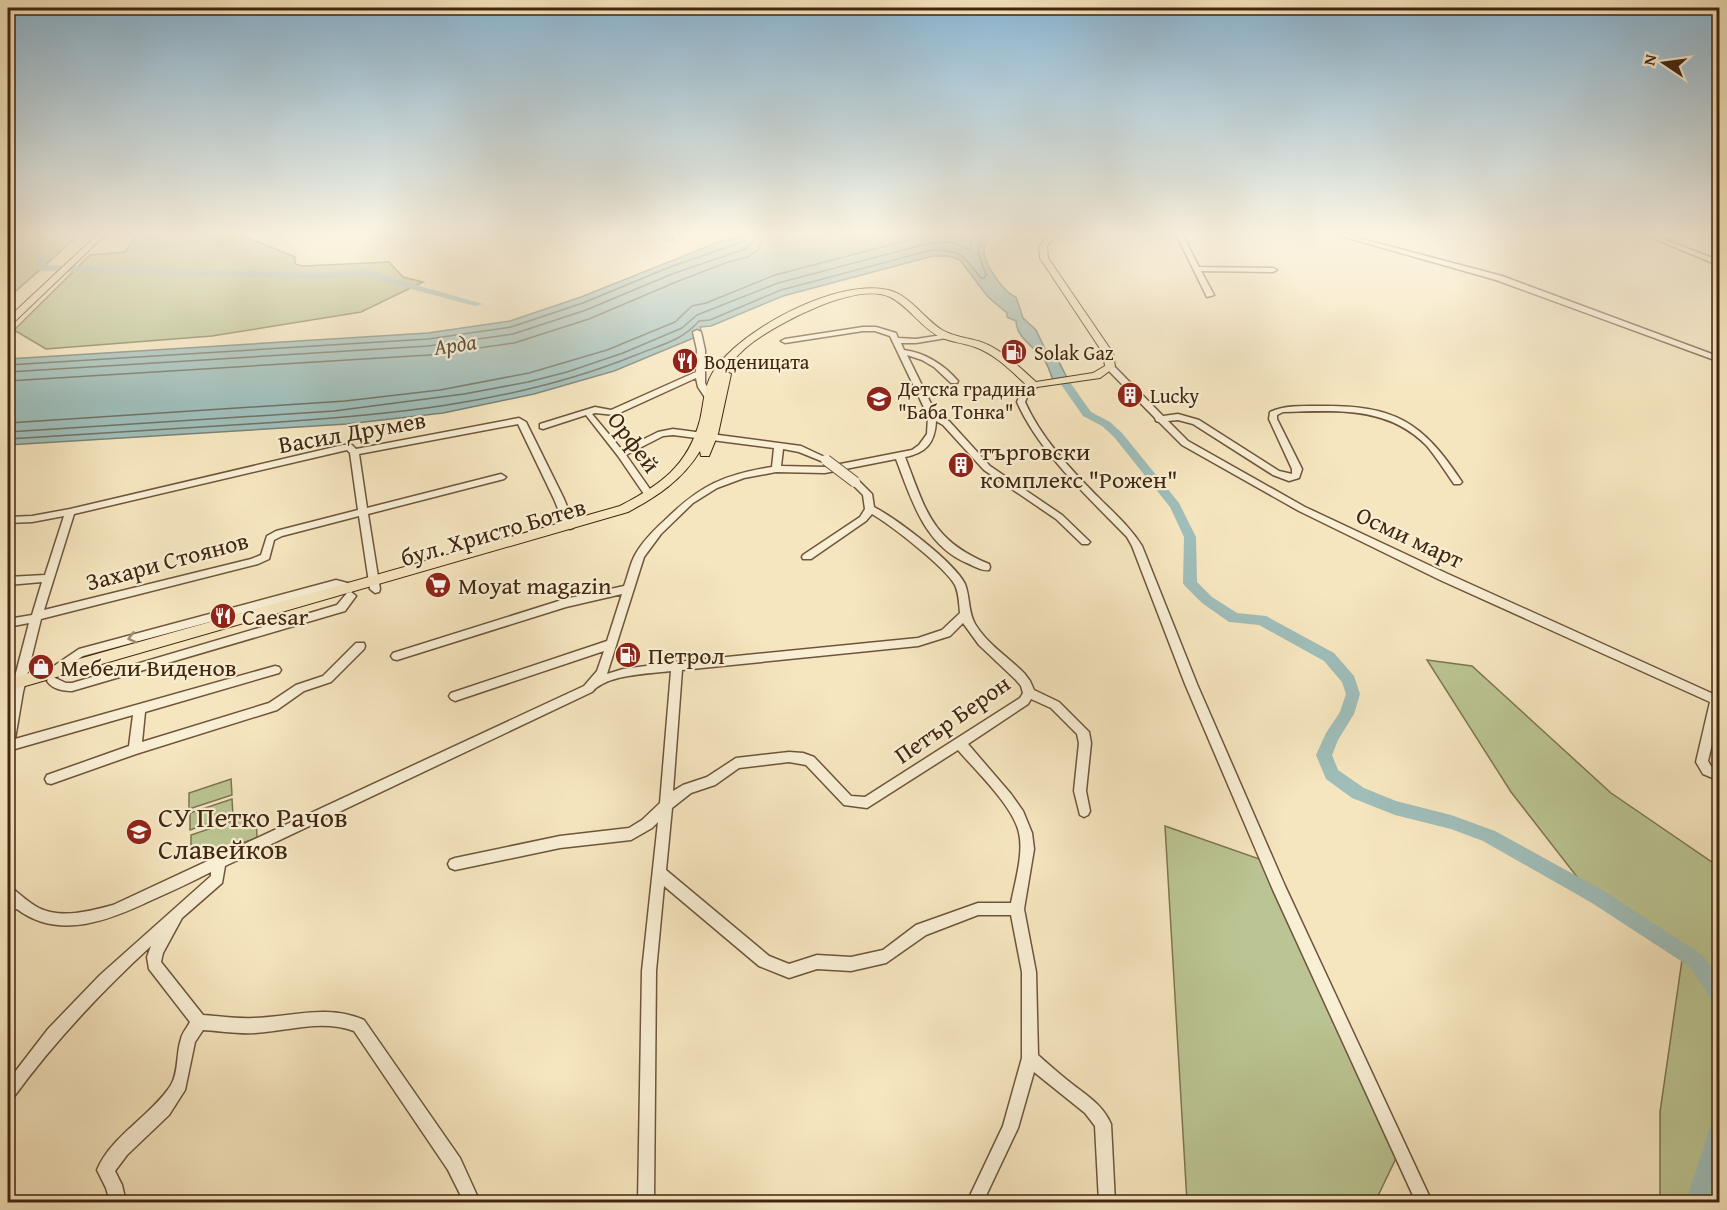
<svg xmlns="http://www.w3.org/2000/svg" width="1727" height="1210" viewBox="0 0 1727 1210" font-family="'Gentium Book Plus',serif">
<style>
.green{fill:#bbc593;stroke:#7e7551;stroke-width:1.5}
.water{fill:#9fbeba;stroke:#798176;stroke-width:1.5}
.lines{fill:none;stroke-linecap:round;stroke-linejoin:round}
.shore{stroke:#707264;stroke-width:1.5}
.river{fill:#9fbeba;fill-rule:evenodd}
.minor-casing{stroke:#6e553b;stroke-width:3}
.major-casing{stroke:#41250f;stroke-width:2}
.minor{fill:#f9efd5;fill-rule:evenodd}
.major{fill:#f6e6bf;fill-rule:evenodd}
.minor-bridge-casing{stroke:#6e553b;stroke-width:12;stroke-linecap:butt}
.minor-bridge{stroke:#f9efd5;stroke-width:10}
.oneway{stroke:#9d8a72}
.labels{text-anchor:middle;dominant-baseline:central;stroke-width:4.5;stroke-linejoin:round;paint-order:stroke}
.far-poi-label{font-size:20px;fill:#41250f;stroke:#f9efd5;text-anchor:start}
.far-water-label{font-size:22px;font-style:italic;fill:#5d5342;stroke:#f9efd5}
.street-label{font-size:24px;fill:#41250f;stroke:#f9efd5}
.poi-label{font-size:24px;fill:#41250f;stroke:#f9efd5;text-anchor:start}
.near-poi-label{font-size:28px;fill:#41250f;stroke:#f9efd5;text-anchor:start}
</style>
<rect width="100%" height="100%" fill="#f6e6bf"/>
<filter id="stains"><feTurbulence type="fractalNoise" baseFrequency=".00333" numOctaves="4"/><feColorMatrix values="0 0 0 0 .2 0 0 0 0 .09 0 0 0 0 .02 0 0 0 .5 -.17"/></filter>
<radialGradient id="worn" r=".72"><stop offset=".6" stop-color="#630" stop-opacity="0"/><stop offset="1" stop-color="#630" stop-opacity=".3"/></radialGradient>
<!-- green -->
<g class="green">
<path d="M8,234h72l-72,64z"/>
<path d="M137,234h102l56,23v7l8,2 86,-4 14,15 20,5 -62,30 -149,24 -166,13 -32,-19 76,-75 35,-3z"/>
<path d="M1427,660l45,6 139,127 108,74v335h-59v-90l23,-159 -102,-71 -70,-90z"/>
<path d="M231,779l1,16 -43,14v-16z"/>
<path d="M232,799l1,16 -43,15v-17z"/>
<path d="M256,813l1,25 -66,22v-25z"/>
<path d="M1165,826l103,36 132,288 -25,52h-188z"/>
</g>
<!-- water -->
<path class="water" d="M752,234h237c-1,5 -6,13 -5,18 0,12 21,42 32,45l7,21 13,12 10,21 13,11 8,16 -14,2c-3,-7 -5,-16 -10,-22 -9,-11 -27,-21 -27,-37l-9,-4v-4l-19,-16 -28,-37 -11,-4h-16l-150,40 -72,30 -11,1 1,3 -6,2 1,5 -82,34 -80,23 -91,19 -96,11 -339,21v-86l420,-26 82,-12 71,-24 140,-56z"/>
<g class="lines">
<!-- shore -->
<g class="shore">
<path d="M8,365l420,-26 83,-12 72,-24 87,-36 72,-25 4,-8"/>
<path d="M8,372l420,-26 85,-12 73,-24 86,-36 73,-25 7,-7 2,-8"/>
<path d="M8,381l421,-26 85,-12 75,-24 87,-37 52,-20 20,-5 11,-8 4,-15"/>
<path d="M8,423l337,-22 95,-11 89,-17 78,-23 68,-28 17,-16 14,-3 69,-28 157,-41"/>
<path d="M8,432l326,-21 130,-17 64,-12 39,-10 56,-19 59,-25 15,-13 81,-32 152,-40 20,-1 19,7 6,-15"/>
<path d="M8,439c80,-5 160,-10 241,-15 131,-8 264,-19 387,-69 24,-10 46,-14 63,-34l11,-1 71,-30 151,-40c29,0 32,6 49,28h3l2,-3 -8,-23 5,-18"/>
</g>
<!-- river -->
<g class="river">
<path d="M34,234h8l4,31 275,8 48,-4 22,9 92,26 -8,2 -90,-24 -17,-7 -47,4 -279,-8 -5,-3z"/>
<path d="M1056,367l4,1 31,44 19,10 12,11 57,70 17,34 1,45 15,15 25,16 29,3 68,37 20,23 6,18 -6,20 -16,26 -6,15 6,15 26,18 32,13 55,14 44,16 109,60 98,64 18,23v25l-7,-2 -23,-34 -98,-64 -109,-62 -32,-12 -56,-14 -43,-17 -26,-19 -10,-24 10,-22 14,-21 6,-18 -4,-12 -18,-21 -65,-36 -30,-3 -27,-19 -17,-17 -2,-3 1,-46 -14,-30 -56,-70 -12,-11 -19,-10 -32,-46z"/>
<path d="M1720,1118v44l-13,40h-21l24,-74 3,-7z"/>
</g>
<!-- minor casing -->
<g class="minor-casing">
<g id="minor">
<path d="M664,234h6l3,5 -5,1z"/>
<path d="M1176,234h6l17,33 74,1 4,2 -4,2 -72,-1 13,24 -7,2z"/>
<path d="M1334,234h9l159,42 218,81v5l-224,-82z"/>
<path d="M1643,234h8l69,27v5z"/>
<path d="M863,327h13l20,6 2,5 18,1 33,-5v4h-3l-30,5h-15l3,7c22,3 40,15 54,31l-1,2h-6l-17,-16 -12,-7 -15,-5 29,59 13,7 41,45 72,49 26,25 2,2 -2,2h-6l-26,-25 -72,-49 -41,-45 -7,-4c-1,22 -10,32 -31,36 21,54 26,83 84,107l1,3 -1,3c-8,1 -15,-4 -22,-7 -43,-18 -56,-65 -71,-104l-71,14 -49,-1 -32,6 -27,10 -24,15 -32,31 -17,23 -37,117 16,-5 54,-7 241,-24 24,-8 18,-17c-1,-9 -1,-20 -5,-28 -10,-18 -64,-60 -83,-71l-6,7 -55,38h-8l-1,-2 1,-2 57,-38 5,-8 -2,-14 -13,-13 2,-2h6l14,14 2,13c23,12 80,55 91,77 5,13 3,28 10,40 12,20 33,33 49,49l6,8 4,9 25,12 30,30 2,11 -5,48 4,20 -2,4 -4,2 -4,-2 -6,-24 5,-48 -2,-9 -26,-26 -20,-9 -3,5 -60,40 43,50 12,17 9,22 2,16 -10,60 12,63 2,83c9,8 19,17 29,25 17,14 35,23 44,44l4,78h-16l-4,-76 -10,-13 -51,-41 -16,56 -35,74h-16l36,-76 19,-68v-86l-11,-57h-33l-52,20 -40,28 -35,8 -34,-2 -28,9 -30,-12 -95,-80 -8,85 -2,231h-16l4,-231 16,-149 -6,6 -21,12 -71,8 -105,22 -5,-2 -2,-4 2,-4 5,-2 105,-22 69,-8 13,-8 18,-17 11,-132c-23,3 -64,3 -79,21l-367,174 -3,17 -40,35 -19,35 -2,9 42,53c17,1 34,4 51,3 38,-1 73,-14 110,2l96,138 20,44h-16l-16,-32 -94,-139c-32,-12 -66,0 -99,2 -18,1 -35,-2 -52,-3l-8,12 -10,48 -16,25 -42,40 -12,16 7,14 4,17h-16l-4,-14 -9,-18c14,-34 54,-54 74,-85 8,-13 5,-32 10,-46 1,-6 6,-11 9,-17l-41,-53 -2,-12 4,-11c-51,47 -97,96 -138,152l-5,3v-20l40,-52 52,-54 111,-99v-4c-19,10 -39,19 -59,28 -42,20 -93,41 -135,9l-9,4v-26l5,2c8,6 16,14 26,19 22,11 52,3 74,-3l471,-219 13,-15 7,-20 -149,50 -4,-2 -2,-3 2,-3 156,-52 15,-47 -56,13 -169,53 -4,-1 -2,-3 2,-3 172,-54 59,-13c4,-10 6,-22 11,-31 7,-13 19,-25 30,-35 36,-35 58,-45 107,-53l2,-19 -101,-13 -10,1 -37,19 26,37 -5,3 -3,-1 -26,-38 -32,-41 -43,14 -3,-1v-4l55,-17 16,3 85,-38 1,-22 -4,-18 4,-2 4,2 4,18v33l8,14 -1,2h-6l-8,-12 -2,-9 -81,37 -20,-2 -3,1 30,36 36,-18 15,-3 128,17 30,14 -5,3 -27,-11 -16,-3 -2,17 44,1 87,-17 7,-5 8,-11 1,-18 -38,-80 -15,-5h-12l-78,12 -4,-2 4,-2zM963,623l16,22 37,35 5,6 2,7 -3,5 -155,99 -14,-1 -37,-39 -11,-4 -14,-1 -53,6 -29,19 -24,8 -10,6 9,-121 236,-24 32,-10zM958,750c18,21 56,57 61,83 5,20 -4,49 -8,70h-33l-62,22 -33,25 -32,7 -34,-2 -28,9 -20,-8 -103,-86 6,-62 19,-15 24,-8 24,-17 50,-6 17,3 38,40 23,3z"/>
<path d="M1107,365h6l50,51 15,-2 21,6 80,51 13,3v-5l-23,-50 1,-7c15,-7 33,-6 50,-6 74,-1 102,15 142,76l-2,2h-6c-9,-13 -17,-26 -27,-38 -40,-41 -92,-35 -144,-34l-6,3v4l25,50 -3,9 -10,3 -16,-6 -80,-51 -15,-4 -10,1 20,20 117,66 143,67 272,123v13l-12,51 3,5 9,4v11l-17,-7 -7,-12 14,-60 -270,-122 -141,-69 -117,-66 -23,-23 -3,-1 -1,-3 -48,-49z"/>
<path d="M1031,384h6l1,2 -9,7 -4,9c16,36 46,68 74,96 15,15 31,29 43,48l55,138 88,202 147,316h-16l-143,-312 -88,-206 -53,-138 -5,-9c-38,-39 -88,-85 -110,-135l5,-12z"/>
<path d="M519,418l7,4 38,77 11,27 -2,2 -3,1 -5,-3 -11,-27 -36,-75 -159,30 8,54 134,-34 5,3 -2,2 -136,35 12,75 -1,3 -4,1 -5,-4 -11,-73 -77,20 -8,4 -5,19 -11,5 -217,55 -18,73 -8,47 260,-73 4,1 2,3 -2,3 -134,39 -3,30 127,-39 27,-18 27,-9 33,-33h8l1,3 -1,3 -33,33 -27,9 -27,19 -141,44 -85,30 -4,-1 -2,-4 2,-4 82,-29 4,-31 -125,36v-37l3,-22 18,-69 -21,4v-8l24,-4 10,-33 -34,3v-8l37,-2 19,-59 -32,6 -24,1v-6l24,-1 38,-7 273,-64h9l4,4zM347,450l3,3 8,57 -82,21 -9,5 -6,19 -10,4 -207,51 30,-96z"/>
<path d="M336,580l19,5 1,3 -5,4 -15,-4 -253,68 -28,19 -4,-1 -2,-3 2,-3 28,-19z"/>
<path d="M351,592l5,4 -11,15 -273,80c-9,0 -20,-2 -25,-10l2,-3 4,-1 13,6h6l265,-78 10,-12z"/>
</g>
</g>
<!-- major casing -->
<g class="major-casing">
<g id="major">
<path d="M98,234h8l-95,91 -3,1v-8z"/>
<path d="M1050,234h8l-11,12 1,12 65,95 2,14 -15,11 -70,10c-17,-15 -33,-33 -55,-41 -11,-4 -24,-5 -35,-10 -20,-10 -31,-31 -50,-40 -33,-16 -110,25 -137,45 -11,8 -20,18 -29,29l7,3 -13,60 -9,22h-8l-1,-5c-18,29 -42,45 -72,61l-620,179v-12l612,-173c40,-21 68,-40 80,-86 4,-17 4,-34 13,-48 27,-43 125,-94 175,-82 22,5 36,29 54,40 12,7 27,8 39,12 22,8 38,25 55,40l57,-9 12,-7 -2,-13 -63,-95 -1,-12z"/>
</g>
</g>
<!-- minor -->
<use href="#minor" class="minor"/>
<!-- major -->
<use href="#major" class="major"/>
<!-- minor-bridge casing -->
<g class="minor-bridge-casing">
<path id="minor-bridge" d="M826,460l29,22"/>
</g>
<!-- minor-bridge -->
<use href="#minor-bridge" class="minor-bridge"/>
</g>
<!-- one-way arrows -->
<defs><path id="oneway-chevron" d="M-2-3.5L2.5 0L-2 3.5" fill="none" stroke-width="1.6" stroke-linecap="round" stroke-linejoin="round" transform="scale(1.5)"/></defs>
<use class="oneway" href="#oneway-chevron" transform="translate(132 638) rotate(165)"/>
<!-- sky -->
<linearGradient id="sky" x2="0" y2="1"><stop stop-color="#8bb8d6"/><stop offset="0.58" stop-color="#fbf4e2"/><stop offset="1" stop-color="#fbf4e2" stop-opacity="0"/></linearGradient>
<rect width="1727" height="403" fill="url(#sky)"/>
<!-- icons -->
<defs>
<g id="fuel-disc" transform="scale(1.35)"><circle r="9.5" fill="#8f2418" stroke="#f9efd5"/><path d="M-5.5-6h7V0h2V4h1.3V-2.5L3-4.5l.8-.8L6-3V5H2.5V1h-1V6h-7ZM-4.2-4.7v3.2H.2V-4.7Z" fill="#fff"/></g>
<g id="restaurant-disc" transform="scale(1.35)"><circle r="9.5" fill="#8f2418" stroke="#f9efd5"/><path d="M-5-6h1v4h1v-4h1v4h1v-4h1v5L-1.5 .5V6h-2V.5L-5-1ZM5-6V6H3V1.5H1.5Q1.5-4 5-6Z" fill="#fff"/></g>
<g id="building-disc" transform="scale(1.35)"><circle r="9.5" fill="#8f2418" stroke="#f9efd5"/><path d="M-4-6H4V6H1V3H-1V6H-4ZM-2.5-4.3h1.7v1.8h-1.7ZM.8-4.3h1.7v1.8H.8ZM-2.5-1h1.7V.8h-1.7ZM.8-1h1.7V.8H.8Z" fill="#fff"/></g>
<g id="school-disc" transform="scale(1.35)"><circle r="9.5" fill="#8f2418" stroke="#f9efd5"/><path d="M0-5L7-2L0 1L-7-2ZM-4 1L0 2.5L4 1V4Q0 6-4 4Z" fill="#fff"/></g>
<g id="supermarket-disc" transform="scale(1.35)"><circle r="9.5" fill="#8f2418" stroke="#f9efd5"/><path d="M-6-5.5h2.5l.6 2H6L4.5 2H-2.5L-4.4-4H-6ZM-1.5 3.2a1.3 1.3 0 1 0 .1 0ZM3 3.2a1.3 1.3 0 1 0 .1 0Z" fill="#fff"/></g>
<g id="shop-disc" transform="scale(1.35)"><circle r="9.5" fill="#8f2418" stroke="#f9efd5"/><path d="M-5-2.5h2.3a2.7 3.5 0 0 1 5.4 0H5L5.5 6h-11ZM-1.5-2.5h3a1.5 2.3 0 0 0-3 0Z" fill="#fff"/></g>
</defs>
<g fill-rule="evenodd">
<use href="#fuel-disc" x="1014" y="352"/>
<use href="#restaurant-disc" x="685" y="361"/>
<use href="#building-disc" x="1130" y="395"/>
<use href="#school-disc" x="879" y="399"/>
<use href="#building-disc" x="961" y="465"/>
<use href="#supermarket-disc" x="438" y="585"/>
<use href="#restaurant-disc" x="223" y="616"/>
<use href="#fuel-disc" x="628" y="655"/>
<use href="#shop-disc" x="41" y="667"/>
<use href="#school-disc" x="139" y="832"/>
</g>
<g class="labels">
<!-- far-poi labels -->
<g class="far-poi-label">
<text x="1034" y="352">Solak Gaz</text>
<text x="704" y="361">Воденицата</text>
<text x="898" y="388">Детска градина<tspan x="898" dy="23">"Баба Тонка"</tspan></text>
<text x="1150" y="395">Lucky</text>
</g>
<!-- far-water labels -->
<g class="far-water-label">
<text transform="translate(455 344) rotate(-8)">Арда</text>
</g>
<!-- street labels -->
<g class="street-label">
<text transform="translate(352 432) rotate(-10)">Васил Друмев</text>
<text transform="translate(634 442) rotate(53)">Орфей</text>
<text transform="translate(493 532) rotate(-16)">бул. Христо Ботев</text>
<text transform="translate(1410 537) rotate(25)">Осми март</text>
<text transform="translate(167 561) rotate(-15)">Захари Стоянов</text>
<text transform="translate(952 719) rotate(-35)">Петър Берон</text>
</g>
<!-- poi labels -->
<g class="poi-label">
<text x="980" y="451">търговски<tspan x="980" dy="28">комплекс "Рожен"</tspan></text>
<text x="458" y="585">Moyat magazin</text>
<text x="242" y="616">Caesar</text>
<text x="648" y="655">Петрол</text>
<text x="60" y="667">Мебели Виденов</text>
</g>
<!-- near-poi labels -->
<g class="near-poi-label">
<text x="158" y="816">СУ Петко Рачов<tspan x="158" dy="32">Славейков</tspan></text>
</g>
</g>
<!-- margin -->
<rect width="1727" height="1210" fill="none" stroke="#f6e6bf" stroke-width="30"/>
<rect x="9" y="9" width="1709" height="1192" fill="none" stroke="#41250f" stroke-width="3"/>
<rect x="15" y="15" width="1697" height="1180" fill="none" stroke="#41250f" stroke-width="1.5"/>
<!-- north arrow -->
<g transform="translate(1664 63) rotate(283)" stroke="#f9efd5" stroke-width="4.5" paint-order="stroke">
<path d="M0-4.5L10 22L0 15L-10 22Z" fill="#41250f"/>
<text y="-9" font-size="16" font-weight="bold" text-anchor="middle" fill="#41250f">N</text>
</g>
<rect width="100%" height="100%" filter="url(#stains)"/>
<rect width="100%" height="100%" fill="url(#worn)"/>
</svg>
